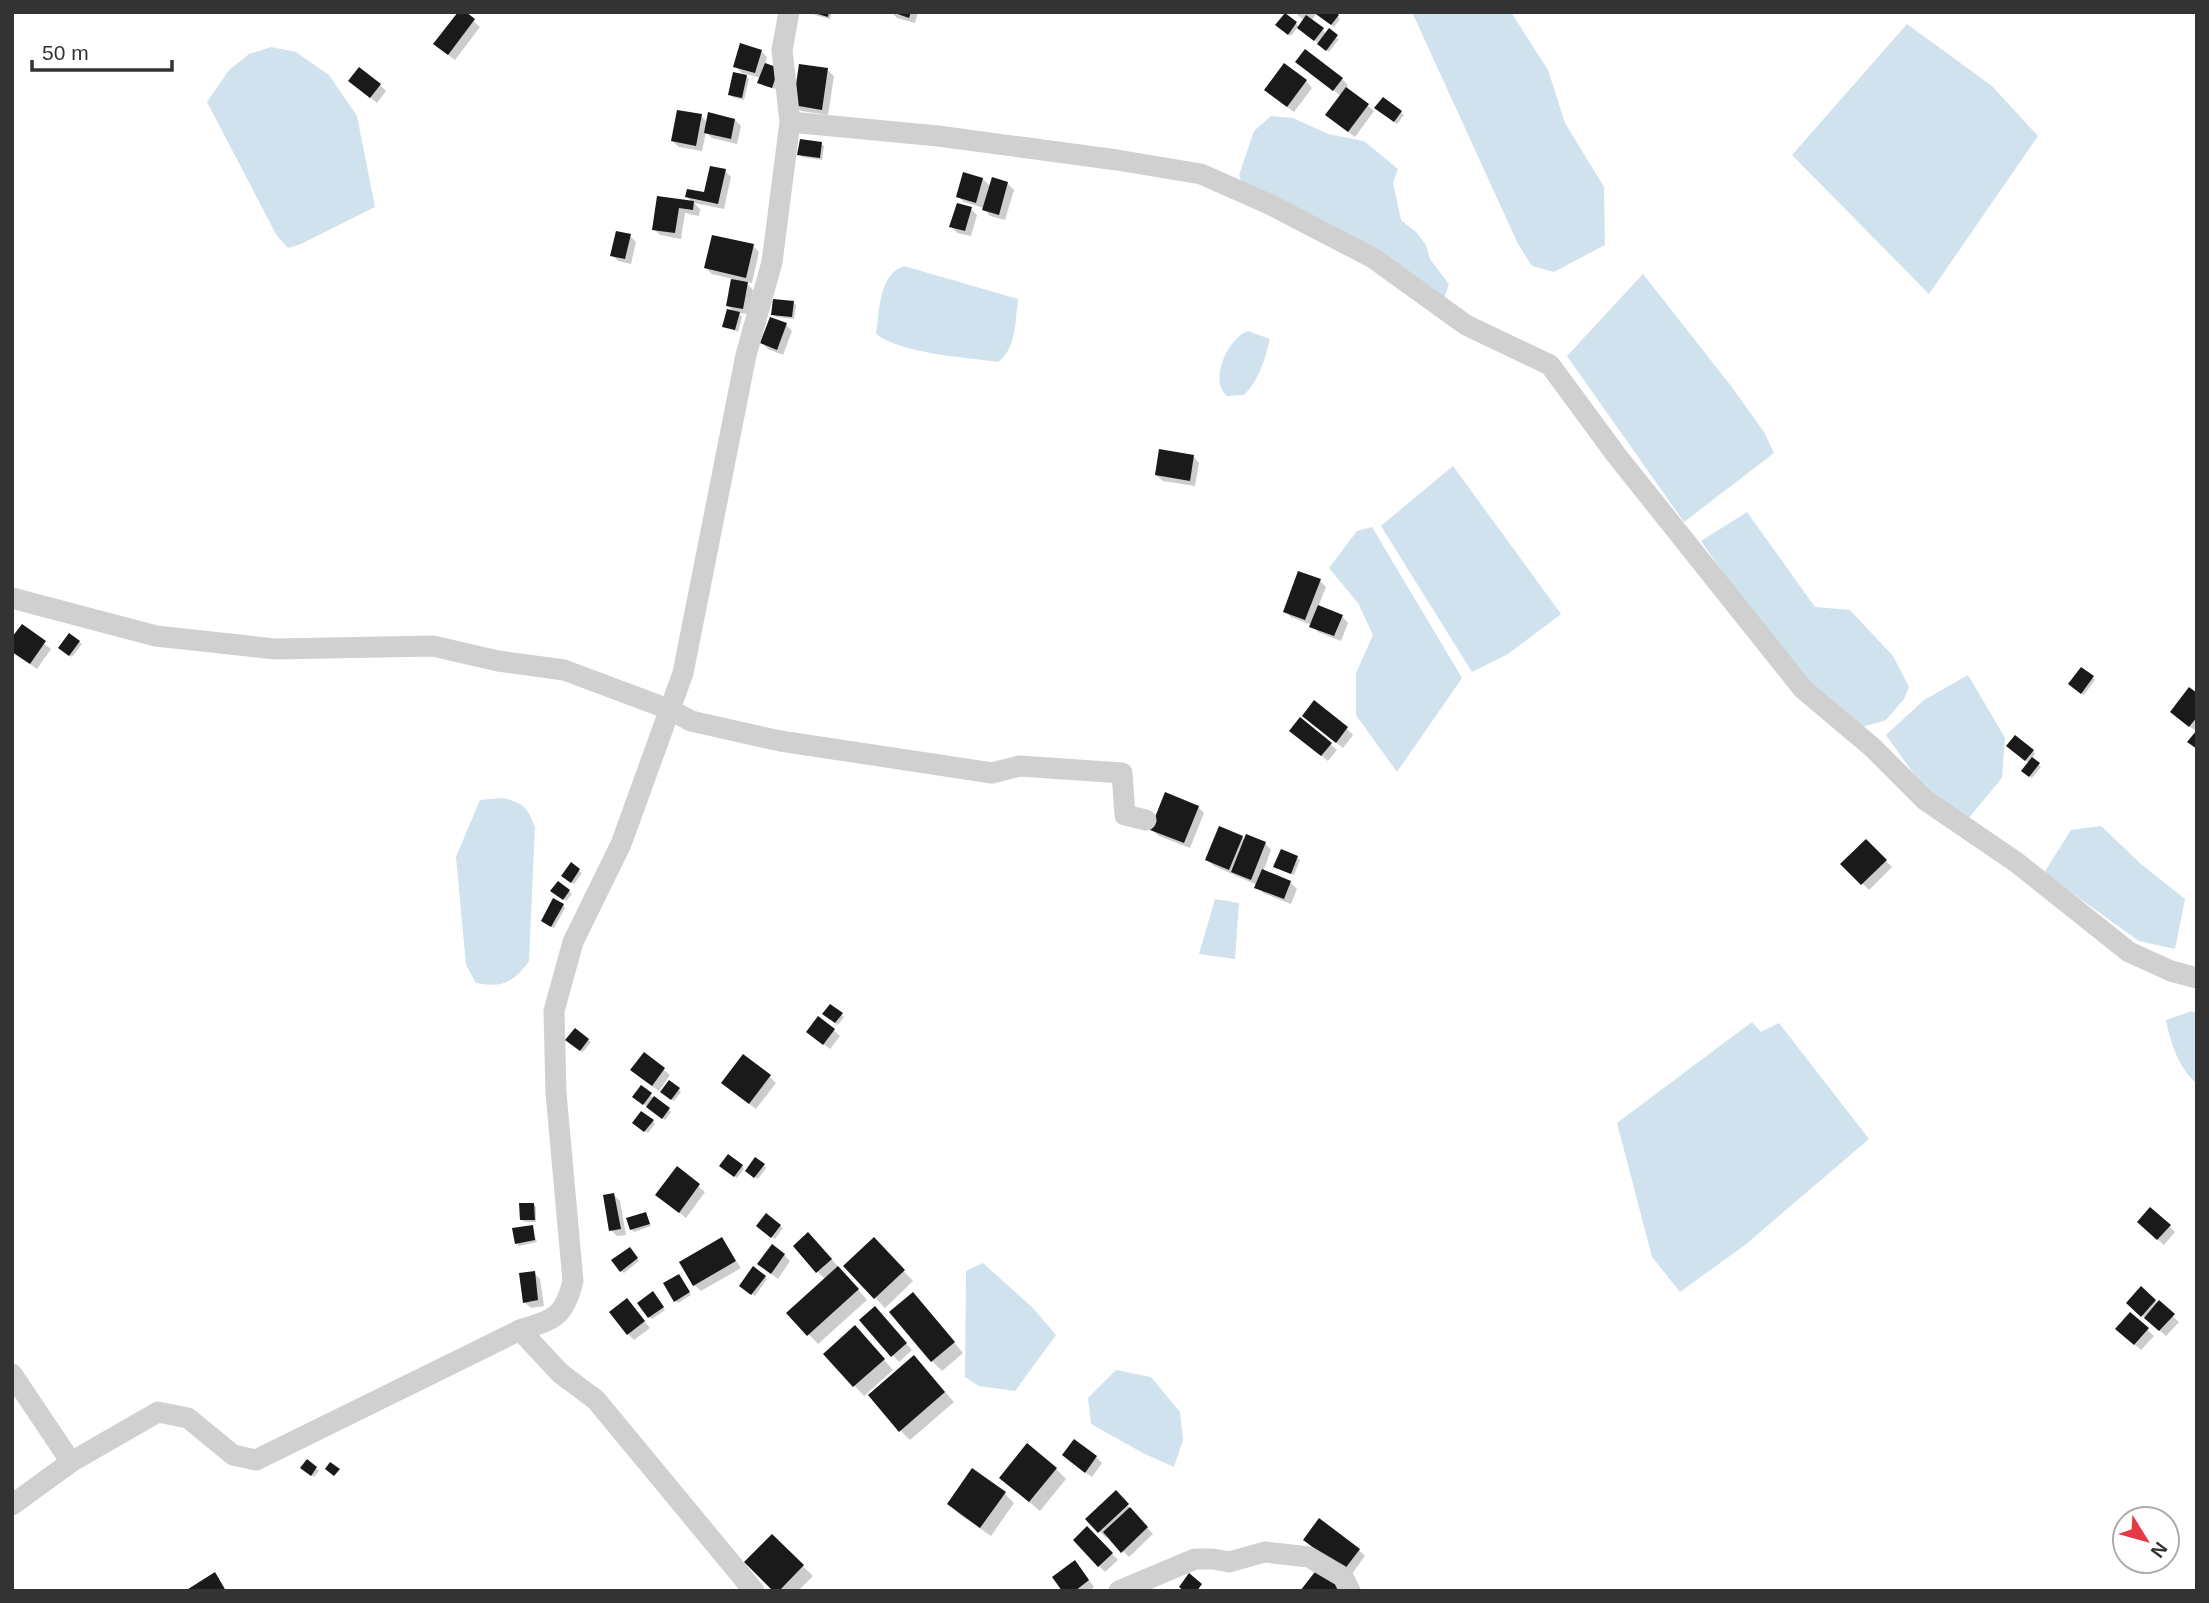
<svg xmlns="http://www.w3.org/2000/svg" width="2209" height="1603" viewBox="0 0 2209 1603" font-family="Arial,sans-serif">
<style>
.water{fill:#cfe2ee}
.shadow{fill:#0003}
.building{fill:#1a1a1a}
.lines{fill:none;stroke-linecap:round;stroke-linejoin:round}
.minor{stroke:#d0d0d0;stroke-width:21}
</style>
<rect width="100%" height="100%" fill="#fff"/>
<!-- water -->
<g class="water">
<path d="M1412,12h99l37,58 17,53 39,64 1,58 -51,27 -22,-6 -14,-22z"/>
<path d="M1907,24l85,62 46,50 -109,158 -137,-139z"/>
<path d="M271,47l25,5 33,23 28,41 18,91 -74,37 -13,4 -11,-12 -70,-134 22,-32 20,-16z"/>
<path d="M1271,116l22,2 35,16 36,7 34,28 -5,14 8,37 16,13 9,12 4,14 19,25 -7,20 -198,-115 -5,-14 15,-44z"/>
<path d="M904,266l114,33c-3,22 -1,49 -20,63 -34,-5 -96,-8 -122,-28 4,-23 2,-59 28,-68z"/>
<path d="M1643,274l88,112 33,46 10,21 -90,69 -117,-166z"/>
<path d="M1248,331l22,8c-5,20 -11,41 -26,56l-17,1c-19,-15 1,-58 21,-65z"/>
<path d="M1453,466l108,148 -53,40 -36,18 -91,-146z"/>
<path d="M1747,512l68,95 35,3 43,46 16,31 -5,12 -18,21 -27,8 -62,-59 -48,-59 -48,-69z"/>
<path d="M1372,527l90,151 -65,94 -41,-57v-42l17,-38 -15,-32 -29,-35 28,-37z"/>
<path d="M1968,675l37,63 -3,40 -35,42 -36,-22 -45,-63 38,-35z"/>
<path d="M502,798c22,5 25,9 33,29l-6,134c-16,22 -27,27 -53,22l-10,-18 -10,-108 24,-57z"/>
<path d="M2101,826l40,38 44,35 -10,50 -36,-8 -95,-68 27,-43z"/>
<path d="M1215,899l24,4 -4,56 -36,-5z"/>
<path d="M2192,1011l5,3v70c-18,-15 -27,-42 -31,-64z"/>
<path d="M1752,1022l9,10 18,-9 90,116 -124,106 -65,47 -28,-35 -35,-134z"/>
<path d="M983,1263l50,45 23,27 -41,56 -36,-5 -14,-9 1,-106z"/>
<path d="M1116,1370l35,7 29,35 3,28 -9,27 -31,-14 -52,-29 -3,-26z"/>
</g>
<!-- shadow -->
<g class="shadow">
<path d="M463,12l17,15 -25,33 -13,-10z"/>
<path d="M812,12h20l-2,7 -15,-4z"/>
<path d="M891,12h27l-3,11 -18,-5z"/>
<path d="M1294,12h38l8,7 -6,8 -17,-14 -6,8 16,13 12,5 -10,13 -31,-25 -7,9 -11,-8 5,-13 15,12 4,-7z"/>
<path d="M761,51l6,6 -2,8 16,7 -6,17 -13,-4 -3,-3 2,-4 -18,-5 6,6 -5,21 -12,-3 -2,-3 15,-18 -10,-10z"/>
<path d="M1304,68l38,11 6,6 -2,3 28,23 -19,26 -21,-16 7,-25z"/>
<path d="M827,70l7,6 -6,39 -27,-4 -6,-6z"/>
<path d="M1306,81l6,7 -18,24 -22,-16z"/>
<path d="M380,85l6,6 -9,12 -20,-16z"/>
<path d="M1383,99l21,16 -7,9 -18,-14z"/>
<path d="M701,116l7,7 27,-3 6,6 -4,18 -25,-6 -6,-6 -4,19 -23,-4 -7,-6z"/>
<path d="M821,144l3,2 -2,14 -20,-3 -3,-3z"/>
<path d="M725,171l6,6 -7,32 -30,-6 6,6 -1,7 -14,-3 -4,26 -21,-4 -6,-6 5,-31 34,5 -6,-6 18,-3z"/>
<path d="M983,179l8,8 2,-8 15,5 6,6 -9,30 -15,-4 -6,-8 -20,-6 -6,-6z"/>
<path d="M971,209l6,6 -6,21 -14,-3 -6,-7z"/>
<path d="M630,236l6,6 -5,22 -13,-3 -6,-6z"/>
<path d="M753,246l6,6 -7,31 -8,-2 9,9 -4,24 -11,-1 4,4 -4,15 -14,-6 11,-13 -7,-7 5,-27 -21,-5 -6,-6z"/>
<path d="M793,303l3,2 -2,14 -18,-2 -3,-3z"/>
<path d="M786,325l6,6 -9,24 -15,-6 -6,-6z"/>
<path d="M1193,456l6,7 -4,23 -32,-5 -7,-6z"/>
<path d="M1320,581l6,6 -8,20 24,9 6,7 -7,18 -23,-9 -6,-7 -21,-8 -6,-6z"/>
<path d="M22,627l29,22 -14,20 -23,-16z"/>
<path d="M79,642l3,2 -10,13 -9,-7z"/>
<path d="M2081,669l14,11 -11,15 -12,-8z"/>
<path d="M2197,696v36l-18,-14z"/>
<path d="M1310,722l37,7 6,6 -10,13z"/>
<path d="M1298,737l32,7 7,6 -9,11z"/>
<path d="M2011,749l22,2 2,3 -4,5 10,8 -9,11 -9,-7 6,-8z"/>
<path d="M1198,807l6,6 -14,35 -31,-12 -7,-6z"/>
<path d="M1242,837l3,3 20,3 6,7 -8,22 27,10 7,7 -6,15 -28,-11 -6,-8 -43,-19 -6,-6z"/>
<path d="M1866,841l26,26 -23,23 -26,-26z"/>
<path d="M1297,858l3,2 -6,15 -19,-8z"/>
<path d="M571,865l11,8 -8,11 -8,-5z"/>
<path d="M569,891l3,3 -6,7 -11,-8z"/>
<path d="M563,905l2,3 -11,20 -8,-5z"/>
<path d="M841,1014l3,3 -6,8 -11,-9z"/>
<path d="M833,1030l7,6 -10,13 -15,-11z"/>
<path d="M588,1040l3,2 -8,10 -13,-9z"/>
<path d="M644,1054l26,21 -11,16 -21,-15z"/>
<path d="M770,1077l6,6 -20,26 -26,-20z"/>
<path d="M641,1088l30,24 -6,8 -28,-21z"/>
<path d="M679,1090l2,2 -7,9 -9,-7z"/>
<path d="M652,1121l3,3 -7,9 -11,-8z"/>
<path d="M764,1165l2,3 -8,11 -8,-6z"/>
<path d="M742,1166l2,3 -7,9 -13,-10z"/>
<path d="M677,1169l28,23 -19,26 -22,-17z"/>
<path d="M614,1195l6,6 6,34 -9,1 -6,-6z"/>
<path d="M533,1204l3,3v15h-11l-3,-2z"/>
<path d="M646,1214l5,12 -17,6 -3,-3z"/>
<path d="M532,1226l5,16 -18,4 -2,-3z"/>
<path d="M780,1226l3,2 -8,11 -14,-10z"/>
<path d="M2169,1226l6,6 -11,13 -19,-17z"/>
<path d="M721,1239l20,29 -40,23 -7,-6z"/>
<path d="M874,1239l39,42 -28,27 -40,-42z"/>
<path d="M815,1240l52,60 -49,44 -29,-31 37,-33 -9,-9z"/>
<path d="M632,1251l7,10 -15,12 -3,-2z"/>
<path d="M784,1255l6,6 -12,18 -12,-9z"/>
<path d="M534,1273l6,6 4,27 -13,2 -7,-6z"/>
<path d="M765,1277l2,2 -12,17 -11,-8z"/>
<path d="M681,1279l10,16 -13,8 -3,-3z"/>
<path d="M2141,1289l38,33 -13,14 -38,-33z"/>
<path d="M656,1296l9,14 -13,9 -3,-2z"/>
<path d="M922,1304l41,49 -21,18 -10,-10z"/>
<path d="M633,1307l17,21 -16,12 -6,-6z"/>
<path d="M2131,1314l23,22 -13,14 -17,-15z"/>
<path d="M881,1315l31,35 -13,12 -37,-42z"/>
<path d="M865,1338l28,32 -29,26 -38,-42z"/>
<path d="M923,1367l31,35 -44,38 -10,-10z"/>
<path d="M1096,1457l6,6 -10,14 -22,-16z"/>
<path d="M307,1461l12,10 -5,6 -12,-9z"/>
<path d="M1056,1469l10,10 -26,32 -39,-33z"/>
<path d="M1004,1493l10,10 -23,33 -32,-22 -10,-10z"/>
<path d="M1116,1493l37,41 -24,23 -21,-21 -2,2 -18,-19z"/>
<path d="M1087,1528l31,32 -13,12 -30,-32z"/>
<path d="M772,1536l41,40 -15,15h-22z"/>
<path d="M1311,1546l48,4 6,6 -14,19z"/>
<path d="M1081,1569l13,18 -4,4h-26z"/>
</g>
<!-- building -->
<g class="building">
<path d="M458,12h8l9,7 -27,36 -15,-11z"/>
<path d="M811,12h18l-1,5z"/>
<path d="M892,12h19l-2,6z"/>
<path d="M1313,12h22l4,3 -8,10z"/>
<path d="M1285,13l12,9 -9,13 -13,-10z"/>
<path d="M1306,15l18,13 -10,13 -17,-13z"/>
<path d="M1329,28l9,7 -12,16 -9,-7z"/>
<path d="M740,43l22,7 -7,23 -22,-6z"/>
<path d="M1305,49l38,29 -10,13 -38,-29z"/>
<path d="M765,63l14,5 -7,20 -15,-5z"/>
<path d="M1284,63l23,17 -20,27 -23,-17z"/>
<path d="M799,64l29,4 -6,42 -29,-5z"/>
<path d="M359,67l22,17 -11,14 -22,-17z"/>
<path d="M733,72l14,3 -5,23 -14,-3z"/>
<path d="M1346,87l23,17 -21,28 -23,-17z"/>
<path d="M1383,97l19,14 -8,11 -20,-14z"/>
<path d="M677,110l25,4 -6,32 -25,-5z"/>
<path d="M708,112l27,7 -4,20 -27,-6z"/>
<path d="M800,139l22,3 -2,16 -23,-3z"/>
<path d="M710,166l16,3 -8,35 -33,-7 2,-8 17,3z"/>
<path d="M963,172l20,6 -7,25 -20,-6z"/>
<path d="M992,177l16,5 -9,33 -17,-5z"/>
<path d="M657,196l37,5 -1,9 -14,-2 -4,25 -23,-3z"/>
<path d="M957,203l15,4 -7,24 -16,-4z"/>
<path d="M616,231l15,3 -6,25 -15,-3z"/>
<path d="M712,235l42,9 -8,34 -42,-10z"/>
<path d="M731,279l17,3 -5,27 -17,-3z"/>
<path d="M773,299l21,2 -2,16 -21,-2z"/>
<path d="M727,309l13,3 -5,18 -13,-3z"/>
<path d="M770,317l17,6 -10,27 -17,-7z"/>
<path d="M1159,449l35,6 -4,26 -35,-6z"/>
<path d="M1298,571l23,8 -16,41 -22,-8z"/>
<path d="M1318,605l25,10 -9,21 -25,-9z"/>
<path d="M22,624l24,17 -16,23 -18,-12v-15z"/>
<path d="M69,633l11,8 -11,15 -11,-8z"/>
<path d="M2081,667l13,9 -13,18 -13,-10z"/>
<path d="M2189,687l8,6v24l-8,10 -19,-15z"/>
<path d="M1314,700l34,27 -12,16 -34,-27z"/>
<path d="M1300,717l32,26 -11,13 -32,-25z"/>
<path d="M2197,730v19l-10,-7z"/>
<path d="M2015,735l19,15 -9,11 -19,-15z"/>
<path d="M2032,757l8,6 -11,14 -8,-6z"/>
<path d="M1165,792l34,14 -15,37 -34,-13z"/>
<path d="M1219,826l24,10 -14,34 -24,-10z"/>
<path d="M1246,834l20,8 -15,38 -20,-8z"/>
<path d="M1866,839l21,21 -26,25 -21,-21z"/>
<path d="M1281,849l17,7 -7,18 -18,-7z"/>
<path d="M571,862l9,7 -9,14 -10,-7z"/>
<path d="M1262,869l29,12 -7,18 -30,-11z"/>
<path d="M558,881l12,9 -7,10 -13,-9z"/>
<path d="M553,898l11,6 -13,23 -10,-6z"/>
<path d="M830,1004l13,9 -8,10 -13,-9z"/>
<path d="M818,1016l17,13 -12,16 -17,-13z"/>
<path d="M575,1028l14,11 -9,12 -15,-11z"/>
<path d="M644,1052l21,16 -13,18 -22,-16z"/>
<path d="M743,1054l28,21 -22,29 -28,-21z"/>
<path d="M669,1080l11,8 -9,12 -11,-8z"/>
<path d="M641,1085l11,8 -9,12 -11,-8z"/>
<path d="M654,1096l16,12 -8,11 -16,-12z"/>
<path d="M641,1111l13,9 -10,12 -12,-9z"/>
<path d="M728,1154l15,11 -9,12 -15,-11z"/>
<path d="M755,1157l10,7 -11,14 -9,-7z"/>
<path d="M677,1166l23,18 -21,29 -24,-18z"/>
<path d="M614,1193l7,36 -12,2 -6,-36z"/>
<path d="M519,1203h15l1,17h-15z"/>
<path d="M2150,1207l21,18 -14,15 -20,-18z"/>
<path d="M646,1212l4,12 -20,6 -4,-12z"/>
<path d="M766,1213l15,12 -10,13 -15,-12z"/>
<path d="M533,1225l2,15 -20,4 -3,-16z"/>
<path d="M808,1232l24,27 -16,14 -23,-27z"/>
<path d="M722,1237l14,24 -43,25 -14,-24z"/>
<path d="M874,1237l31,33 -31,29 -31,-33z"/>
<path d="M772,1244l13,10 -14,20 -14,-10z"/>
<path d="M630,1247l8,11 -18,14 -9,-12z"/>
<path d="M753,1266l13,10 -15,19 -12,-9z"/>
<path d="M838,1266l21,23 -52,47 -21,-23z"/>
<path d="M535,1271l3,29 -15,3 -4,-30z"/>
<path d="M679,1274l11,18 -16,10 -11,-19z"/>
<path d="M2141,1286l15,14 -15,17 -15,-14z"/>
<path d="M653,1291l11,16 -16,11 -11,-15z"/>
<path d="M913,1292l42,50 -24,20 -42,-50z"/>
<path d="M627,1298l18,23 -18,14 -18,-23z"/>
<path d="M2159,1300l16,14 -16,17 -15,-13z"/>
<path d="M875,1306l32,37 -16,14 -32,-37z"/>
<path d="M2130,1312l19,16 -15,17 -19,-16z"/>
<path d="M855,1325l30,34 -32,28 -30,-33z"/>
<path d="M914,1355l31,37 -46,40 -31,-37z"/>
<path d="M1074,1439l23,17 -12,17 -23,-18z"/>
<path d="M1027,1443l30,25 -28,34 -30,-24z"/>
<path d="M307,1459l10,8 -6,9 -11,-8z"/>
<path d="M330,1462l10,7 -6,7 -9,-7z"/>
<path d="M972,1468l34,24 -26,36 -33,-24z"/>
<path d="M1116,1490l13,14 -31,29 -13,-14z"/>
<path d="M1130,1507l18,20 -27,26 -18,-21z"/>
<path d="M1319,1518l41,31 -16,21 -41,-30z"/>
<path d="M1087,1526l26,27 -15,14 -25,-27z"/>
<path d="M772,1534l32,31 -25,26h-6l-29,-29z"/>
<path d="M1075,1560l14,20 -14,11h-13l-10,-14z"/>
<path d="M1318,1568l22,17 -4,6h-36z"/>
<path d="M215,1572l11,19h-41z"/>
<path d="M1189,1573l13,11 -5,7h-13l-5,-4z"/>
</g>
<g class="lines">
<!-- minor -->
<g class="minor">
<path d="M790,122l148,14 179,24 84,14 70,31 102,53 93,67 84,40 67,91 186,233 69,58 53,53 91,62 113,90 42,19 26,7"/>
<path d="M12,598l144,38 119,13 158,-3 65,15 66,9 107,40 20,11 89,20 212,32 28,-7 102,7 3,42 21,5"/>
<path d="M12,1374l59,88"/>
<path d="M12,1505l59,-43 87,-50 30,6 45,37 23,5 264,-130"/>
<path d="M754,1591l-158,-191 -36,-27 -40,-43c34,-11 44,-12 53,-49l-17,-188 -2,-82 19,-69 48,-98 62,-171 63,-318 26,-93 18,-140 -8,-72 7,-38"/>
<path d="M1119,1591l76,-32h18l16,3 36,-10 44,5 34,20 7,14"/>
</g>
</g>
<!-- border -->
<rect width="2209" height="1603" fill="none" stroke="#333333" stroke-width="28"/>
<!-- north arrow -->
<g transform="translate(2146 1540) rotate(127)"><circle r="33" fill="#ffffff" stroke="#adadad" stroke-width="2"/>
<path d="M0-5L12 26L0 18L-12 26Z" fill="#e63946"/>
<text y="-10" font-size="19" font-weight="bold" text-anchor="middle" fill="#333333">N</text>
</g>
<!-- scale -->
<path d="M32 60v10h140v-10" fill="none" stroke="#333333" stroke-width="3.5"/>
<text x="42" y="60" font-size="21" fill="#333333" stroke="#ffffff" stroke-width="5" paint-order="stroke">50 m</text>
</svg>
